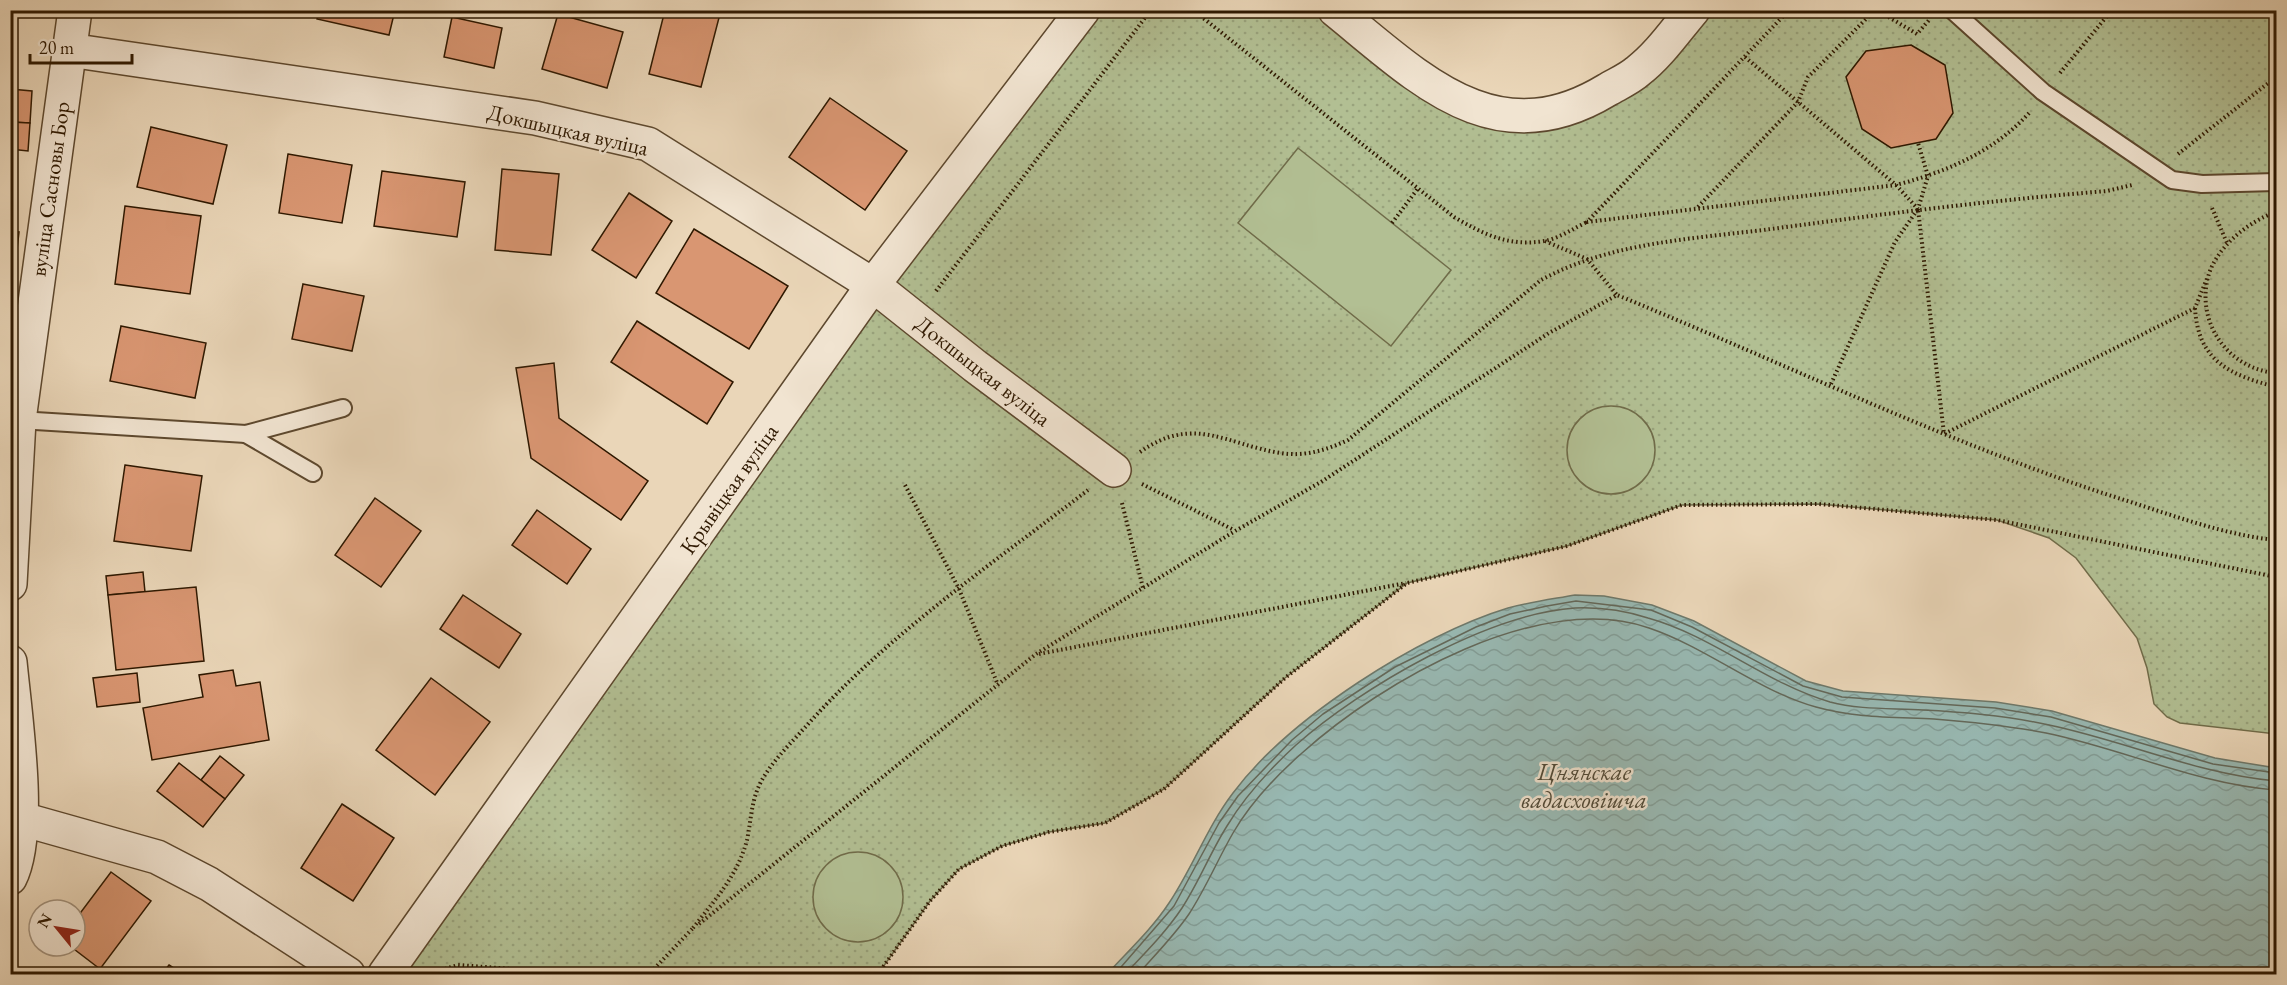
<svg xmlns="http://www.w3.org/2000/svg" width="2287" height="985" viewBox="0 0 2287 985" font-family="'EB Garamond',serif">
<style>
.grass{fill:url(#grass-dots);stroke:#706c4a;stroke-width:1.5}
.garden{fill:#b2bf93;stroke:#706c4a;stroke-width:1.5}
.water{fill:url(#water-waves);stroke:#6e796b;stroke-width:1.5}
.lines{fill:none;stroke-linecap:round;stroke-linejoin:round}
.shore{stroke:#63685a;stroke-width:1.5}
.building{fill:#d99672;stroke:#2e1800;stroke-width:1.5}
.lane-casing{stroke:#5d482e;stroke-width:20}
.street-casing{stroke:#5d482e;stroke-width:36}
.path{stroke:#2e1800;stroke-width:4;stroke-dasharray:1.5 3;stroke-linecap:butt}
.lane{stroke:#f1e4d1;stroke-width:16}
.street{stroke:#f1e4d1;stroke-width:33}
.labels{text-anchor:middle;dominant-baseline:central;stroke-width:5;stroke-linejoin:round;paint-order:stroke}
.street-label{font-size:22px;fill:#2e1800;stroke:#f1e4d1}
.water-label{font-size:24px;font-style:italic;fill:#4e4836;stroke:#f1e4d1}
</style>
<defs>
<pattern id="grass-dots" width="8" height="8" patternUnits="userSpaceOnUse" patternTransform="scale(1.5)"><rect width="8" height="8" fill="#b2bf93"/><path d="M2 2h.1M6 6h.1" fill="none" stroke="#99a37d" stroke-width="1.8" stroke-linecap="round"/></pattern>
<pattern id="water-waves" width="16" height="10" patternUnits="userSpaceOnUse" patternTransform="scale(1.5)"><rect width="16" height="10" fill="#98b9b3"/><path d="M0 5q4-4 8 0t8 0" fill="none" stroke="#839e98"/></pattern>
</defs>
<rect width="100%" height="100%" fill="#ead6b8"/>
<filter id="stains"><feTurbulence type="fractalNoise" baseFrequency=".00333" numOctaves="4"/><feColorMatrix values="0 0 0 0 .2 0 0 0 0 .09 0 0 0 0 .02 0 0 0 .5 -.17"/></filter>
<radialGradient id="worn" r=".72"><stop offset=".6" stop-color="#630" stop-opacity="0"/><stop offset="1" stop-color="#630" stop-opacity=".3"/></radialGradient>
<!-- grass -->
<path class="grass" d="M1083,11h252l92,73 130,29 136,-102h583v723l-96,-11 -13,-6 -13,-13 -7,-36 -10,-30 -61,-80 -27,-20 -52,-18 -178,-16 -137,1 -115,41 -160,37 -122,95 -121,111 -59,34 -56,9 -47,14 -43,23 -29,32 -52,73h-493z"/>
<!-- garden -->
<g class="garden">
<path d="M1298,148l153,122 -60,76 -153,-123z"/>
<circle cx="1611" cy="450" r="44"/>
<circle cx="858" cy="897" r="45"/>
</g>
<!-- water -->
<path class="water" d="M1575,595l29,1 48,9 42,16 112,60 37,10 153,11 56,9 163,47 61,10v206h-1169c21,-23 45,-45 62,-71 24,-36 38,-76 64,-110 56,-75 186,-158 275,-185 22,-6 45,-9 67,-13z"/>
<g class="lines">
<!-- shore -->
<g class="shore">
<path d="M1115,974l59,-68 45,-83 19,-27 54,-56 31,-26 72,-47 81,-40 34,-13 37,-8 29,-5 75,9 41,17 111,59 39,11 153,11 56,9 162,47 63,9"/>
<path d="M1125,974c20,-21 41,-42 57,-66 17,-26 28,-55 45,-82 18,-30 43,-57 69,-81 66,-58 191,-131 279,-137 23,-1 51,3 73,10 65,18 117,65 182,84 30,8 63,6 93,8 42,2 85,6 126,15 77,16 148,49 227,56"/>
<path d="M1138,974c17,-19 36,-38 51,-60 17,-26 29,-55 44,-81 18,-31 43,-57 69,-80 80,-72 238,-163 347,-125 59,20 109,63 167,79 39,11 78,10 118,12 37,3 75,7 112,14 78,16 150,51 230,57"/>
</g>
</g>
<!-- building -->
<g class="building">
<path d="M319,10h76l-6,25 -72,-16z"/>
<path d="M665,10h56l-20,77 -52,-13z"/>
<path d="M558,14l65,18 -16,56 -65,-19z"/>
<path d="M452,17l50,11 -8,40 -50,-11z"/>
<path d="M1911,45l34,20 8,48 -17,26 -45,9 -29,-19 -16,-52 20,-26z"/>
<path d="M10,89l22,2 -2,32 -20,-1z"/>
<path d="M830,98l77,53 -42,59 -76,-53z"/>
<path d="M10,122l20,1 -2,28 -18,-2z"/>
<path d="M151,127l76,18 -14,59 -76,-17z"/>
<path d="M288,154l64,11 -10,58 -63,-10z"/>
<path d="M502,169l57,5 -8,81 -56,-5z"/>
<path d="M382,171l83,11 -8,55 -83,-11z"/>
<path d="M629,193l43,28 -36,57 -44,-28z"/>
<path d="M125,206l76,10 -11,78 -75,-10z"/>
<path d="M694,229l94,57 -39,63 -93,-56z"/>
<path d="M10,231l9,1 -3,26h-6z"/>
<path d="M10,258h6l-1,20h-5z"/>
<path d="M303,284l61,12 -12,55 -60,-12z"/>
<path d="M637,321l96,61 -26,42 -96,-62z"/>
<path d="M121,326l85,17 -11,55 -85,-17z"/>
<path d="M554,363l5,55 89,63 -27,39 -90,-62 -15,-90z"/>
<path d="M125,465l77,11 -11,75 -77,-10z"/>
<path d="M375,498l46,33 -40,56 -46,-32z"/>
<path d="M537,510l54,39 -24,35 -55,-39z"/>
<path d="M143,572l2,20 -37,3 -2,-19z"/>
<path d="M196,587l8,74 -88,9 -8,-75z"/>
<path d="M463,595l58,39 -22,34 -59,-39z"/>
<path d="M233,670l3,16 24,-4 9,58 -117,20 -9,-52 60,-11 -4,-22z"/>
<path d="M137,673l3,29 -43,5 -4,-29z"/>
<path d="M431,678l59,44 -55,73 -59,-45z"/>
<path d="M220,756l24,19 -19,24 -24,-19z"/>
<path d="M179,763l46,36 -22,28 -46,-36z"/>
<path d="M342,804l52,34 -41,63 -52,-33z"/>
<path d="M111,872l40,29 -51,68 -30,-23h5v-26z"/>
<path d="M169,965l14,9h-21z"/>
</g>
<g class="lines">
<!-- lane casing -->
<g class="lane-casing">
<g id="lane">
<path d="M1952,10l91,82 129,88 30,4 74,-2"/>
<path d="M19,420l227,14 97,-26"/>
<path d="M246,434l67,39"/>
</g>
</g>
<!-- street casing -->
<g class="street-casing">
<g id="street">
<path d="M1335,10c84,68 160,148 272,80 10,-6 22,-11 31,-19 21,-16 38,-41 55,-61"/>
<path d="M69,50l466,68 113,26 225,141 102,81 139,104"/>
<path d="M10,584l9,-164 56,-410"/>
<path d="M10,662c5,53 23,171 0,216"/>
<path d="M22,819l135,38 52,27 139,90"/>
<path d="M385,974l488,-689 210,-275"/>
</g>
</g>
<!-- path -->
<g class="path">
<path d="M1193,10l261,207c29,17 55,30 90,24 14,-2 30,-13 43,-19"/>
<path d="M1789,10l-202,212 309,-37c50,-13 98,-33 134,-73"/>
<path d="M1877,10l40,24 12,-14"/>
<path d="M1745,57l151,128 22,24 10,-33 -10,-33"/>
<path d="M2060,73l52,-63"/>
<path d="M2178,154l98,-77"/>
<path d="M1698,207l100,-105 10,-25 67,-67"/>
<path d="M2212,208l15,35"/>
<path d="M2276,212c-27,9 -60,35 -68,65 -12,47 21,92 68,96"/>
<path d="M1392,223l27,-36"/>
<path d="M1545,241l42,18 30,36"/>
<path d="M936,291l215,-281"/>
<path d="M2195,308c3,54 36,67 81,79"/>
<path d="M1831,384l64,-142 23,-33 26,225 251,-126 13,-32"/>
<path d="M1140,452c54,-38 87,-7 141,1 23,4 46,-3 67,-13l193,-160c70,-38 152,-41 230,-51 112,-15 223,-29 336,-38l25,-6"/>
<path d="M1142,484l92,46"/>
<path d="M905,485l54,104 39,96"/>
<path d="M1122,503l21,85"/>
<path d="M1039,654l367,-71"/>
<path d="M699,924l337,-270 199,-123 86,-49 228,-149 68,-38c167,68 330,148 501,203 52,16 105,37 158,42"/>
<path d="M693,928c21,-27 45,-53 54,-88 5,-24 4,-44 18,-65 12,-19 29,-35 44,-52 81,-90 183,-159 279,-233"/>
<path d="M654,969l39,-41"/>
<path d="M428,974l30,-9 123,9"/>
<path d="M597,974l57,-5 -5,5"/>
<path d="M878,974l52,-73 29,-32 43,-23 47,-14 56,-9 59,-34 121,-111 122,-95 160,-37 115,-41 137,-1 178,16 279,57"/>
</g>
<!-- lane -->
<use href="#lane" class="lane"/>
<!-- street -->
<use href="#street" class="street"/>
</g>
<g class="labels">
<!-- street labels -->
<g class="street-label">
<text transform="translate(568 130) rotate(13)">Докшыцкая вуліца</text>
<text transform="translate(50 189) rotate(-82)">вуліца Сасновы Бор</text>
<text transform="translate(983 371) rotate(38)">Докшыцкая вуліца</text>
<text transform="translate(729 489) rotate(-55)">Крывіцкая вуліца</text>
</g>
<!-- water labels -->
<g class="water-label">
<text x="1584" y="771">Цнянскае<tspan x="1584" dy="28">вадасховішча</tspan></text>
</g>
</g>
<!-- margin -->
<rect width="2287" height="985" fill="none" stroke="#ead6b8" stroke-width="36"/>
<rect x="12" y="12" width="2263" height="961" fill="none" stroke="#2e1800" stroke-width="3"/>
<rect x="18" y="18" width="2251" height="949" fill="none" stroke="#2e1800" stroke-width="1.5"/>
<!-- north arrow -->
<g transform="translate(57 928) rotate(300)"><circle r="28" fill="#f1e4d1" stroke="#a3927d" stroke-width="1.5"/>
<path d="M0-4.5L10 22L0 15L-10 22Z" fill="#8f2418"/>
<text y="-9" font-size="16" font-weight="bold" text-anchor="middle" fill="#2e1800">N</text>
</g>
<!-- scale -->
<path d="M30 54v9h102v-9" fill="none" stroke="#2e1800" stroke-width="3"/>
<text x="39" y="54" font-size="18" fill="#2e1800" stroke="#f1e4d1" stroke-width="4.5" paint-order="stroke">20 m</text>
<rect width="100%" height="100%" filter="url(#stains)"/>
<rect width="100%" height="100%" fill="url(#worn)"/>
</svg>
